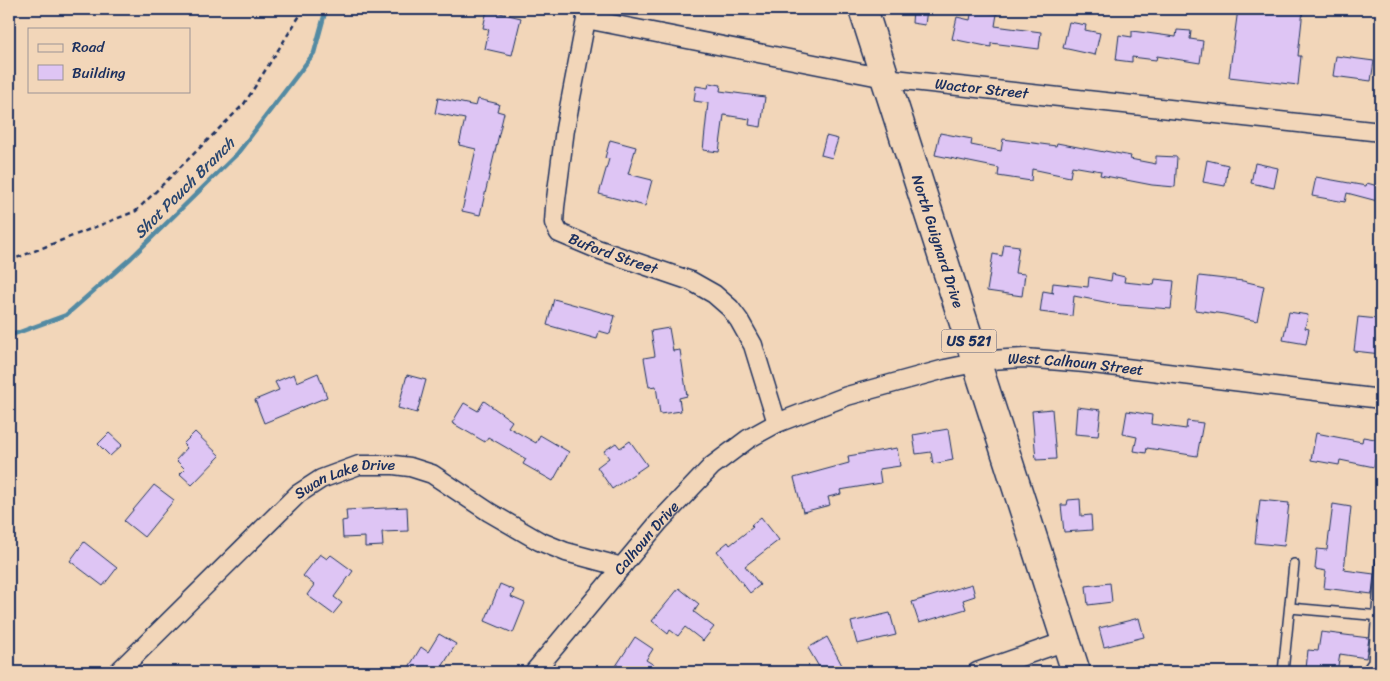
<svg xmlns="http://www.w3.org/2000/svg" width="1390" height="681" viewBox="0 0 1390 681" font-family="Sriracha,sans-serif">
<style>
.lines{fill:none;stroke-linecap:round;stroke-linejoin:round}
.stream{stroke:#528aa3;stroke-width:4.5}
.building{fill:#dec5f4;stroke:#1b2f5e}
.lane-casing{stroke:#1b2f5e;stroke-width:12}
.street-casing{stroke:#1b2f5e;stroke-width:21}
.highway-casing{stroke:#1b2f5e;stroke-width:31}
.path{stroke:#1b2f5e;stroke-width:2.5;stroke-dasharray:5 4;stroke-linecap:butt}
.lane{stroke:#f2d6b9;stroke-width:9}
.street{stroke:#f2d6b9;stroke-width:18}
.highway{stroke:#f2d6b9;stroke-width:28}
.labels{text-anchor:middle;dominant-baseline:central;stroke-width:4.5;stroke-linejoin:round;paint-order:stroke}
.shield{fill:#f2d6b9;stroke:#5c6179;stroke-width:1}
.shield-label{font-size:14px;font-weight:bold;fill:#1b2f5e}
.street-label{font-size:15px;fill:#1b2f5e;stroke:#f2d6b9}
.water-label{font-size:16px;font-style:italic;fill:#29466f;stroke:#f2d6b9}
</style>
<rect width="100%" height="100%" fill="#f2d6b9"/>
<filter id="ink" filterUnits="userSpaceOnUse"><feTurbulence type="fractalNoise" baseFrequency=".02" numOctaves="2"/><feDisplacementMap in="SourceGraphic" scale="10" xChannelSelector="R" yChannelSelector="G"/><feConvolveMatrix kernelMatrix="1 2 1 2 8 2 1 2 1" color-interpolation-filters="sRGB"/></filter>
<g filter="url(#ink)">
<g class="lines">
<!-- stream -->
<path class="stream" d="M9,336l57,-21 65,-57 106,-104 77,-101 12,-44"/>
</g>
<!-- building -->
<g class="building">
<path d="M913,9h14l-2,16 -13,-2z"/>
<path d="M972,9l25,5 -2,12 46,6 -2,17 -48,-6v4l-39,-8 5,-22 13,3z"/>
<path d="M1238,9l65,1 -5,46h3l-3,29 -69,-8z"/>
<path d="M487,10l34,8 -9,37 -27,-6 4,-20 -6,-1z"/>
<path d="M1069,22l17,3 -1,5 15,3 -5,22 -32,-7z"/>
<path d="M1177,30l14,1 -1,8 13,2 -3,22 -43,-7 -1,4 -24,-3v5l-16,-2 3,-25 13,2v-6l44,6z"/>
<path d="M1336,56l38,5 -3,20 -38,-5z"/>
<path d="M709,83l12,2 -1,6 45,6 -4,30 -12,-2 1,-6 -26,-4 -5,37 -16,-2 5,-47 -14,-2 2,-15 12,2z"/>
<path d="M438,98l38,8 2,-7 21,5 -2,7 7,2 -24,102 -18,-4 14,-62 -17,-4 6,-26 -30,-6z"/>
<path d="M940,133l32,6 -1,6 30,6 2,-12 53,7 1,-3 47,9 1,-1 26,5 -1,3 26,5v-8l21,1 -2,30 -23,-2 -52,-10 1,-4 -29,-5 -2,11 -38,-8 -1,12 -33,-5 1,-8 -64,-13z"/>
<path d="M826,136l12,3 -6,19 -11,-3z"/>
<path d="M610,140l26,7 -8,27 24,6 -7,26 -46,-12 10,-35 -4,-1z"/>
<path d="M1207,160l21,5 -3,21 -22,-4z"/>
<path d="M1255,163l23,5 -4,20 -23,-5z"/>
<path d="M1316,177l50,9 1,-3 14,4v15l-34,-9 -2,9 -33,-6z"/>
<path d="M1004,244l15,2 -4,27 10,1 -3,22 -35,-5 6,-37 9,2z"/>
<path d="M1112,274l13,3 -1,5 30,3 1,-6 19,2 -3,28 -51,-4 -46,-9 -2,20 -32,-4 3,-21 11,2 -2,-1 1,-9 35,4 1,-10 22,4z"/>
<path d="M1199,276l44,5 21,5 -7,35 -33,-7 -29,-4z"/>
<path d="M554,299l61,17 -5,18 -11,-3 -2,8 -50,-14z"/>
<path d="M1289,312l19,3 -3,13 4,1 -3,15 -23,-4z"/>
<path d="M1358,317l20,2 -2,13 5,1v21l-27,-3z"/>
<path d="M669,328l4,23 7,-1 7,46 -8,2 2,13 -21,3 -4,-28 -7,1 -5,-29 11,-2 -4,-25z"/>
<path d="M318,373l9,24 -63,26 -9,-23 24,-10 -4,-8 19,-8 3,8z"/>
<path d="M407,375l19,5 -9,33 -19,-5z"/>
<path d="M484,401l28,20 -4,6 28,16 4,-8 29,17 -16,29 -30,-17 3,-5 -38,-22 -3,5 -33,-19 12,-20 14,8z"/>
<path d="M1077,407l24,3 -3,26 -23,-2z"/>
<path d="M1052,409l4,50 -20,1 -4,-49z"/>
<path d="M1127,411l25,4 -1,9 35,5 1,-8 16,2 -6,33 -50,-8 -1,5 -12,-2 3,-14 -14,-3z"/>
<path d="M948,429l5,31 -20,4 -2,-12 -15,2 -3,-19z"/>
<path d="M195,432l25,24 -28,29 -12,-11 5,-5 -9,-9 11,-12 -4,-4z"/>
<path d="M109,433l13,12 -12,11 -12,-12z"/>
<path d="M1316,433l46,9 1,-5 18,3v20l-6,-1 -1,8 -34,-7 -1,5 -28,-5z"/>
<path d="M630,441l17,24 -35,24 -15,-22 12,-9 -5,-7 12,-8 4,5z"/>
<path d="M897,448l3,18 -21,3 2,14 -41,7 1,4 -13,3 2,8 -27,7 -9,-34 55,-15 -1,-7z"/>
<path d="M154,485l20,15 -30,37 -20,-16z"/>
<path d="M1080,499l1,17 10,-1 1,15 -28,2 -3,-27h6l1,-5z"/>
<path d="M1260,500l29,3 -5,43 -29,-3z"/>
<path d="M1333,504l18,3 -7,63 30,4 -2,20 -48,-6 2,-17 -11,-2 2,-20 10,1z"/>
<path d="M407,507l1,24 -26,1 1,14 -18,1v-10l-22,1 -1,-17 5,-1 -1,-10z"/>
<path d="M761,517l18,23 -34,26 15,19 -10,8 -33,-42 11,-9 2,3 23,-18 -2,-2z"/>
<path d="M84,542l33,26 -14,18 -33,-25z"/>
<path d="M320,554l7,5 4,-4 22,16 -19,26 8,6 -9,11 -26,-19 7,-10 -11,-9z"/>
<path d="M1110,583l2,19 -24,3 -2,-19z"/>
<path d="M500,584l14,6 -3,7 14,6 -12,30 -28,-12z"/>
<path d="M972,584l3,12 -12,4 3,9 -47,14 -7,-21z"/>
<path d="M679,588l20,16 -5,8 20,15 -11,14 -18,-14 -7,9 -8,-6 -2,4 -16,-13z"/>
<path d="M890,613l6,22 -39,9 -6,-22z"/>
<path d="M1139,618l5,19 -40,10 -5,-19z"/>
<path d="M1321,632l48,6 -3,20 -26,-4 -3,18h-19v-2l-12,-1 2,-19 10,1z"/>
<path d="M439,634l17,10 -17,28h-33l15,-25 7,5z"/>
<path d="M635,637l18,12 -7,11 19,12h-53z"/>
<path d="M827,637l17,32 -7,3h-15l-14,-24z"/>
</g>
<g class="lines">
<!-- lane casing -->
<g class="lane-casing">
<g id="lane">
<path d="M1290,608l91,8"/>
<path d="M1283,672l11,-108"/>
<path d="M1366,672l7,-10 8,-103"/>
</g>
</g>
<!-- street casing -->
<g class="street-casing">
<g id="street">
<path id="s1" d="M588,9l-23,120 -10,78 -1,16 5,10 38,16 94,32 23,13 16,14 9,12 14,25 24,78"/>
<path id="s2" d="M586,19l299,59 496,54"/>
<path id="s3" d="M118,672l180,-178 23,-15 38,-14h35l16,2 22,7 57,38 50,29 27,11 56,15"/>
<path id="s4" d="M534,672l125,-150 53,-56 36,-27 29,-16 70,-27 98,-27 45,-9 35,-2 60,5 296,36"/>
<path d="M977,672l89,-31"/>
</g>
</g>
<!-- highway casing -->
<g class="highway-casing">
<g id="highway">
<path id="s5" d="M863,9l213,663"/>
</g>
</g>
<!-- path -->
<path class="path" d="M9,261l127,-50 108,-107 60,-95"/>
<!-- lane -->
<use href="#lane" class="lane"/>
<!-- street -->
<use href="#street" class="street"/>
<!-- highway -->
<use href="#highway" class="highway"/>
</g>
</g>
<g class="labels">
<!-- shield labels -->
<rect class="shield" x="941.5" y="329.5" width="55" height="23" rx="4"/>
<g class="shield-label">
<text x="969" y="341">US 521</text>
</g>
<!-- street labels -->
<g class="street-label">
<text stroke="none"><textPath href="#s2" startOffset="402">Wactor Street</textPath></text>
<text stroke="none"><textPath href="#s5" startOffset="244">North Guignard Drive</textPath></text>
<text stroke="none"><textPath href="#s1" startOffset="286">Buford Street</textPath></text>
<text stroke="none"><textPath href="#s4" startOffset="659">West Calhoun Street</textPath></text>
<text stroke="none"><textPath href="#s3" startOffset="304">Swan Lake Drive</textPath></text>
<text stroke="none"><textPath href="#s4" startOffset="175">Calhoun Drive</textPath></text>
</g>
<!-- water labels -->
<g class="water-label">
<text transform="translate(184 188) rotate(-45)">Shot Pouch Branch</text>
</g>
</g>
<!-- margin -->
<rect width="1390" height="681" fill="none" stroke="#f2d6b9" stroke-width="30"/>
<rect x="15" y="15" width="1360" height="651" fill="none" stroke="#1b2f5e" stroke-width="2" filter="url(#ink)"/>
<!-- legend -->
<rect x="28" y="28" width="162" height="65" fill="#f2d6b9" stroke="#9c9395"/>
<rect x="38" y="44" width="25" height="8" fill="#f2d6b9" stroke="#9c9395"/>
<text x="72" y="52" font-size="15" fill="#1b2f5e">Road</text>
<rect x="38" y="65" width="25" height="15" fill="#dec5f4" stroke="#9c9395"/>
<text x="72" y="78" font-size="15" fill="#1b2f5e">Building</text>
</svg>
